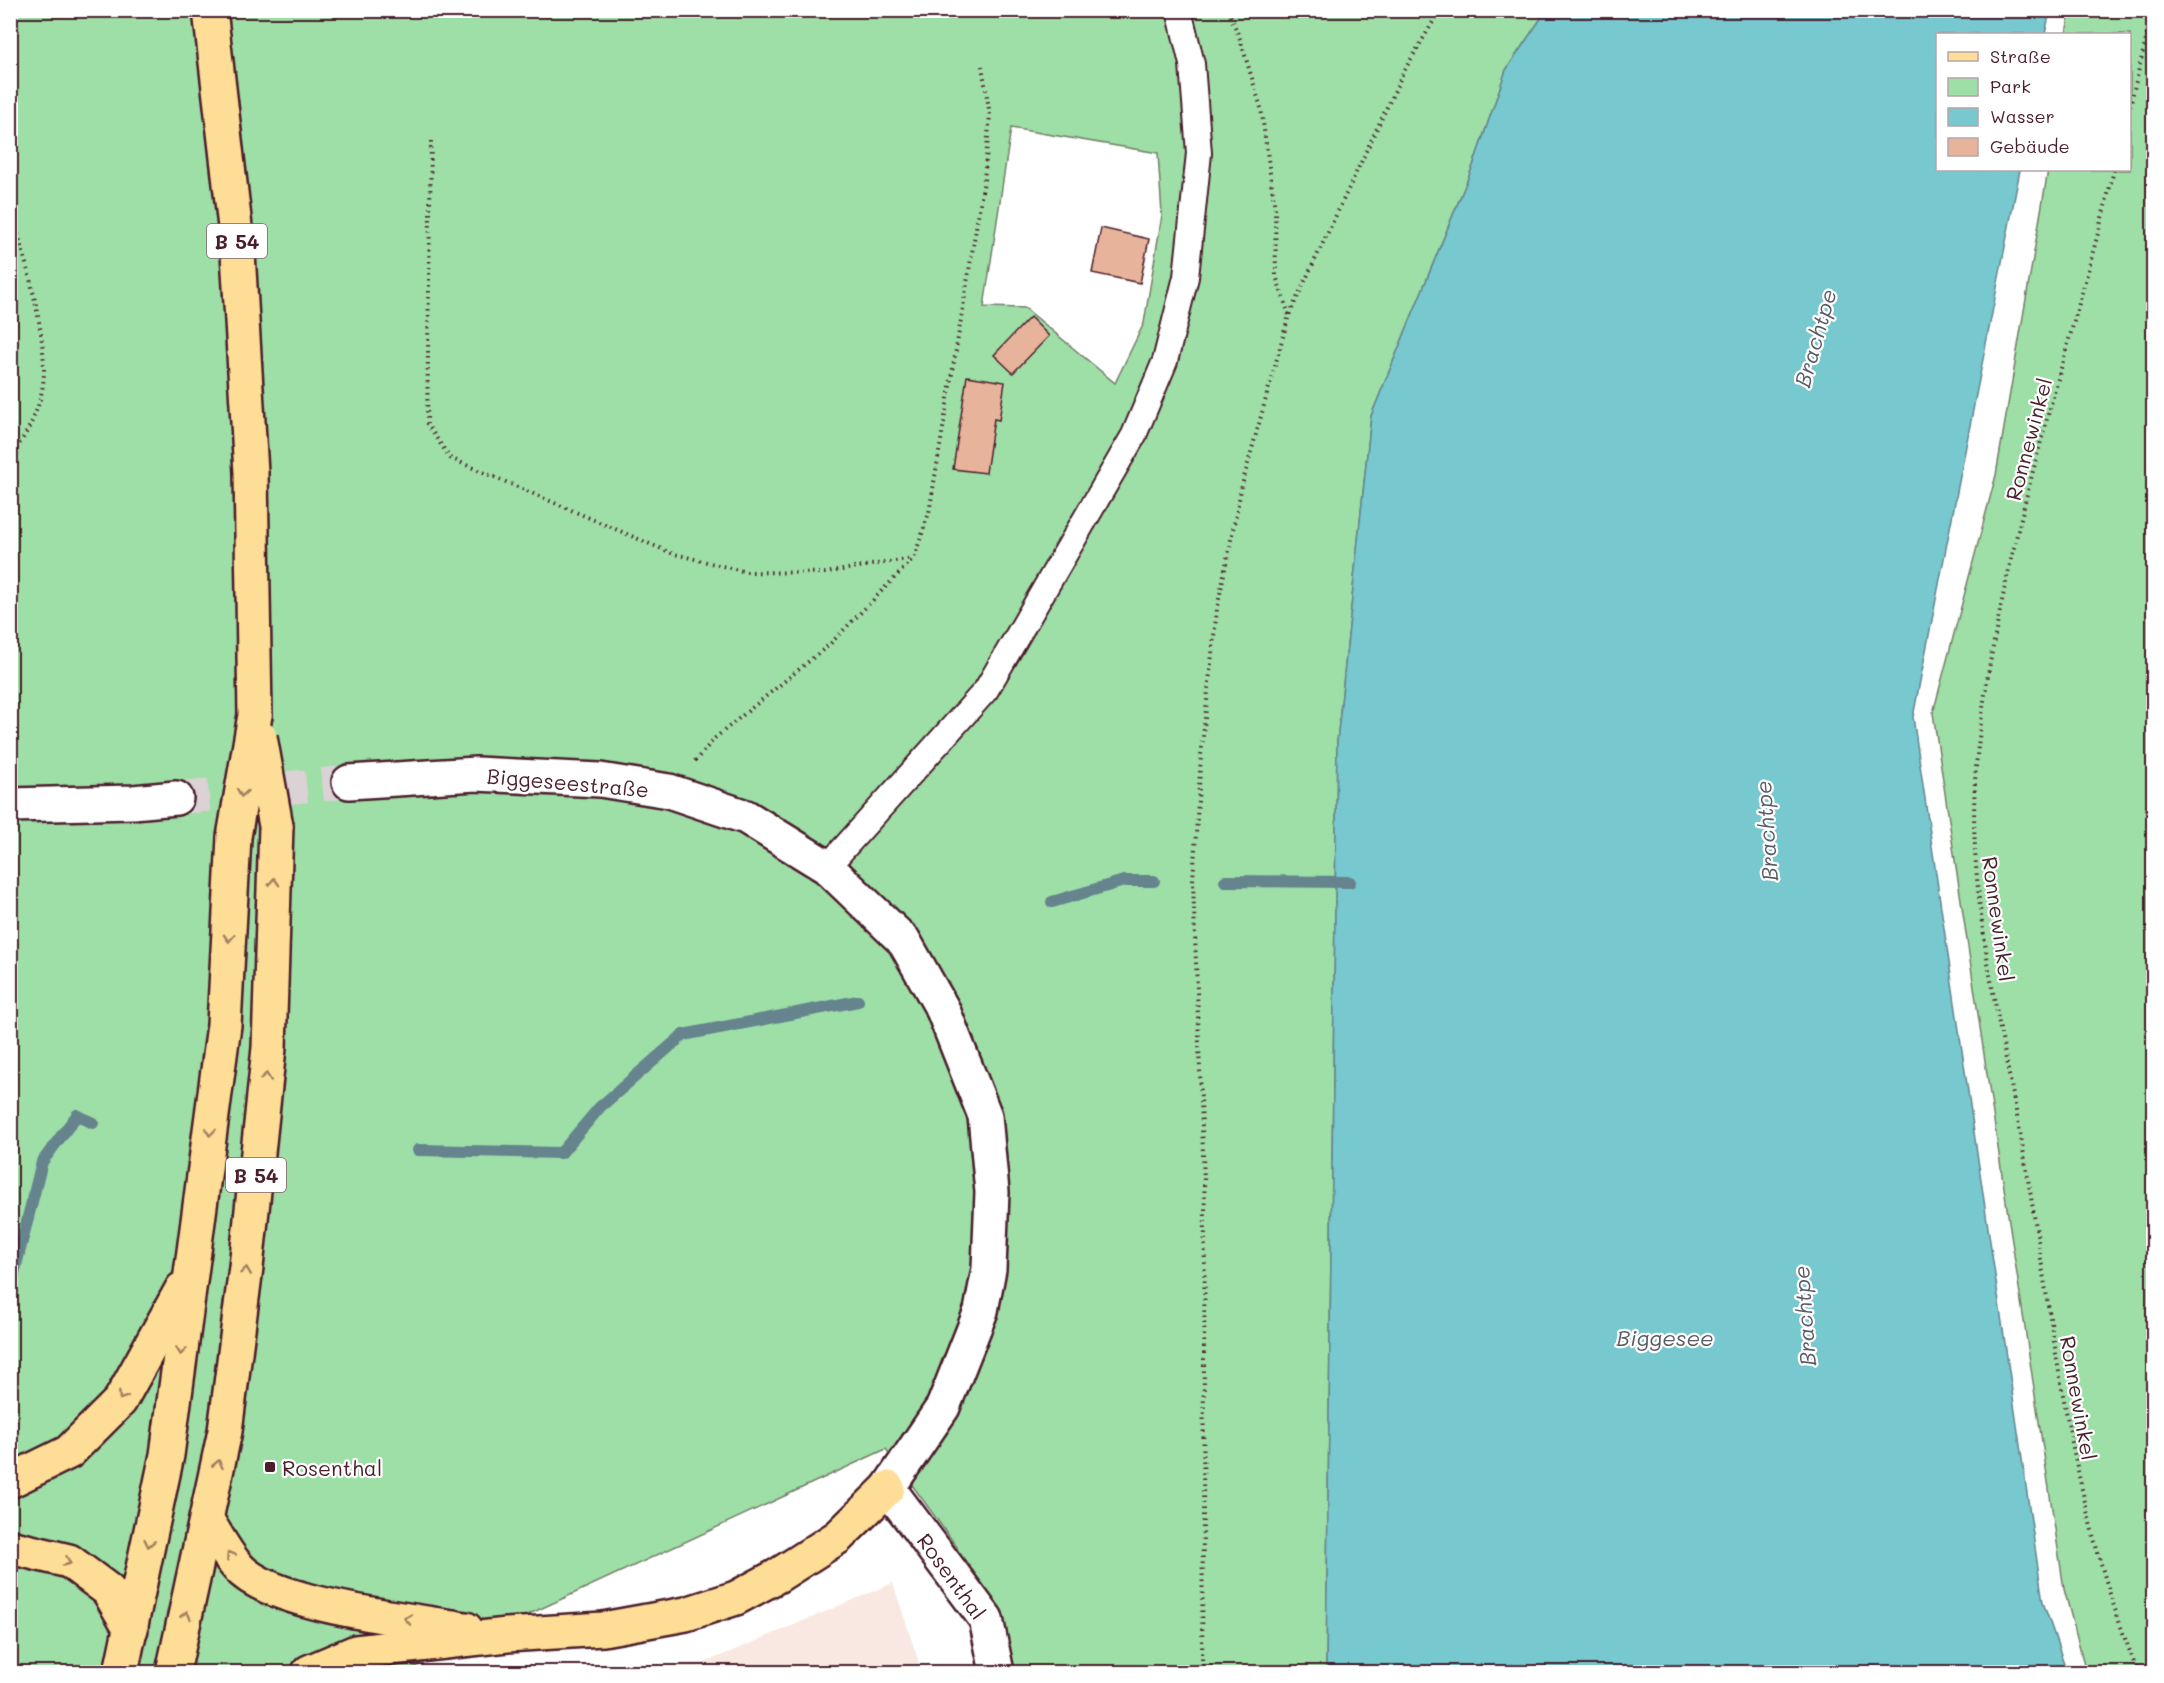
<svg xmlns="http://www.w3.org/2000/svg" width="2164" height="1683" viewBox="0 0 2164 1683" font-family="Mali,sans-serif">
<style>
.built{fill:#f8e8e1}
.green{fill:#9edea7;stroke:#747e69;stroke-width:1.5;fill-rule:evenodd}
.water{fill:#77c8cf;stroke:#65848d;stroke-width:1.5}
.lines{fill:none;stroke-linecap:round;stroke-linejoin:round}
.stream{stroke:#65848d;stroke-width:12}
.building{fill:#e7b39b;stroke:#4a1f2b;stroke-width:1.5}
.minor-tunnel{stroke:#dbd2d5;stroke-width:33;stroke-dasharray:33 16;stroke-linecap:butt}
.service-casing{stroke:#4a1f2b;stroke-width:28}
.minor-casing{stroke:#4a1f2b;stroke-width:38}
.primary-casing{stroke:#4a1f2b;stroke-width:38}
.path{stroke:#4a1f2b;stroke-width:4;stroke-dasharray:1.5 4.5;stroke-linecap:butt}
.service{stroke:#fff;stroke-width:24}
.minor{stroke:#fff;stroke-width:33}
.primary{stroke:#fedd96;stroke-width:33}
.primary-bridge-casing{stroke:#4a1f2b;stroke-width:38;stroke-linecap:butt}
.primary-bridge{stroke:#fedd96;stroke-width:33}
.oneway{stroke:#a47e60}
.poi-dot{fill:#4a1f2b;stroke:#fff;stroke-width:2}
.labels{text-anchor:middle;dominant-baseline:central;stroke-width:4.5;stroke-linejoin:round;paint-order:stroke}
.shield{fill:#fff;stroke:#80626b;stroke-width:1.5}
.shield-label{font-size:20px;font-weight:bold;fill:#4a1f2b}
.street-label{font-size:21px;fill:#4a1f2b;stroke:#fff}
.poi-label{font-size:21px;fill:#4a1f2b;stroke:#fff;text-anchor:start}
.water-label{font-size:22px;font-style:italic;fill:#5a5a64;stroke:#fff}
</style>
<rect width="100%" height="100%" fill="#fff"/>
<filter id="ink" filterUnits="userSpaceOnUse"><feTurbulence type="fractalNoise" baseFrequency=".0167" numOctaves="2"/><feDisplacementMap in="SourceGraphic" scale="12" xChannelSelector="R" yChannelSelector="G"/><feConvolveMatrix kernelMatrix="1 2 1 2 8 2 1 2 1" color-interpolation-filters="sRGB"/></filter>
<g filter="url(#ink)">
<!-- built -->
<path class="built" d="M893,1583l29,89h-361l143,-9z"/>
<!-- green -->
<g class="green">
<path d="M11,11h1535l-40,59 -33,96 -102,250 -34,326 -11,930h-344l-25,-125 -71,-98 -482,223h-393zM1011,128l147,25 4,62 -18,108 -29,60 -90,-75 -41,-1z"/>
<path d="M2070,11h83v1661h-67l-22,-83 -131,-876 63,-238 52,-305h82v-136h-64z"/>
</g>
<!-- water -->
<path class="water" d="M1546,11h504l-5,23h-107v136h82l-107,547 130,885 24,70h-741l11,-930 34,-326 102,-250 33,-96z"/>
<g class="lines">
<!-- stream -->
<g class="stream">
<path d="M1225,881l125,1"/>
<path d="M1052,902l72,-21h30"/>
<path d="M418,1150l143,3 39,-46 83,-72 175,-34"/>
<path d="M10,1289l32,-127 35,-47 16,8"/>
</g>
</g>
<!-- building -->
<g class="building">
<path d="M1101,228l48,11 -9,44 -48,-10z"/>
<path d="M1030,317l19,19 -36,37 -19,-18z"/>
<path d="M967,376l38,6 -6,38 -5,-1 -8,54 -33,-4z"/>
</g>
<g class="lines">
<!-- minor-tunnel -->
<path class="minor-tunnel" d="M176,798l173,-16"/>
<!-- service casing -->
<g class="service-casing">
<path id="service" d="M827,867l159,-177 148,-255 31,-74 21,-84 13,-124 -7,-89 -13,-54"/>
</g>
<!-- minor casing -->
<g class="minor-casing">
<g id="minor">
<path d="M349,782l127,-8 124,6 69,11 77,26 81,50 77,74 39,69 42,106 7,76 -3,77 -8,42 -38,96 -55,81 98,131 11,53"/>
<path d="M10,805l123,-3 43,-4"/>
</g>
</g>
<!-- primary casing -->
<g class="primary-casing">
<g id="primary">
<path d="M210,10l28,243 13,220 4,242"/>
<path d="M10,1481l59,-29 51,-51 62,-112"/>
<path d="M208,1522c9,14 18,32 30,45 34,39 176,53 228,62"/>
<path d="M10,1547l59,14 39,29 23,39"/>
<path d="M121,1672l46,-217 57,-430 10,-188"/>
<path d="M173,1672l52,-241 21,-164 23,-219 7,-222"/>
<path d="M309,1672l47,-20 151,-17 96,-6 83,-15 50,-16 41,-22 61,-39 50,-49"/>
</g>
</g>
<!-- path -->
<g class="path">
<path d="M1228,10l12,29 21,69 14,101 1,67 13,39"/>
<path d="M2130,106l23,-96"/>
<path d="M431,141l-4,283 23,34 221,95 75,19 79,1 87,-15"/>
<path d="M2114,170c-47,194 -116,386 -137,586 -14,136 26,272 48,405 30,174 46,346 113,511"/>
<path d="M10,205c14,52 32,108 34,162 1,31 -14,66 -34,89"/>
<path d="M695,761l20,-23 115,-94 84,-86 15,-45 55,-333 6,-65 -8,-49"/>
<path d="M1202,1672l3,-464 -12,-327 8,-126 16,-146 25,-124 47,-170 115,-244 36,-61"/>
</g>
<!-- service -->
<use href="#service" class="service"/>
<!-- minor -->
<use href="#minor" class="minor"/>
<!-- primary -->
<use href="#primary" class="primary"/>
<!-- primary-bridge casing -->
<g class="primary-bridge-casing">
<g id="primary-bridge">
<path d="M260,737l16,89"/>
<path d="M234,837l21,-122"/>
</g>
</g>
<!-- primary-bridge -->
<use href="#primary-bridge" class="primary-bridge"/>
</g>
<!-- one-way arrows -->
<defs><path id="oneway-chevron" d="M-2-3.5L2.5 0L-2 3.5" fill="none" stroke-width="1.6" stroke-linecap="round" stroke-linejoin="round" transform="scale(1.5)"/></defs>
<g class="oneway">
<use href="#oneway-chevron" transform="translate(242 793) rotate(100)"/>
<use href="#oneway-chevron" transform="translate(274 882) rotate(-88)"/>
<use href="#oneway-chevron" transform="translate(229 938) rotate(93)"/>
<use href="#oneway-chevron" transform="translate(266 1077) rotate(-84)"/>
<use href="#oneway-chevron" transform="translate(210 1132) rotate(97)"/>
<use href="#oneway-chevron" transform="translate(246 1271) rotate(-83)"/>
<use href="#oneway-chevron" transform="translate(181 1351) rotate(98)"/>
<use href="#oneway-chevron" transform="translate(122 1396) rotate(123)"/>
<use href="#oneway-chevron" transform="translate(218 1464) rotate(-79)"/>
<use href="#oneway-chevron" transform="translate(149 1543) rotate(102)"/>
<use href="#oneway-chevron" transform="translate(230 1555) rotate(-124)"/>
<use href="#oneway-chevron" transform="translate(67 1562) rotate(24)"/>
<use href="#oneway-chevron" transform="translate(186 1615) rotate(-77)"/>
<use href="#oneway-chevron" transform="translate(408 1619) rotate(-171)"/>
</g>
</g>
<!-- markers -->
<rect class="poi-dot" x="264" y="1461" width="12" height="12" rx="3"/>
<g class="labels">
<!-- shield labels -->
<g class="shield">
<rect x="207" y="224" width="60" height="34" rx="4.5"/>
<rect x="226" y="1158" width="60" height="34" rx="4.5"/>
</g>
<g class="shield-label">
<text x="237" y="241">B 54</text>
<text x="256" y="1175">B 54</text>
</g>
<!-- street labels -->
<g class="street-label">
<text transform="translate(2028 439) rotate(-75)">Ronnewinkel</text>
<text transform="translate(568 782) rotate(5)">Biggeseestraße</text>
<text transform="translate(1999 919) rotate(82)">Ronnewinkel</text>
<text transform="translate(2079 1398) rotate(80)">Ronnewinkel</text>
<text transform="translate(952 1576) rotate(54)">Rosenthal</text>
</g>
<!-- poi labels -->
<g class="poi-label">
<text x="282" y="1467">Rosenthal</text>
</g>
<!-- water labels -->
<g class="water-label">
<text transform="translate(1815 338) rotate(-74)">Brachtpe</text>
<text transform="translate(1766 831) rotate(-94)">Brachtpe</text>
<text transform="translate(1804 1316) rotate(-94)">Brachtpe</text>
<text x="1665" y="1337">Biggesee</text>
</g>
</g>
<!-- margin -->
<rect width="2164" height="1683" fill="none" stroke="#fff" stroke-width="36"/>
<rect x="18" y="18" width="2128" height="1647" fill="none" stroke="#4a1f2b" stroke-width="2" filter="url(#ink)"/>
<!-- legend -->
<rect x="1936" y="33" width="195" height="138" fill="#ffffff" stroke="#b7a5aa" stroke-width="1.5"/>
<rect x="1948" y="52" width="30" height="9" fill="#fedd96" stroke="#b7a5aa" stroke-width="1.5"/>
<text x="1990" y="63" font-size="18" fill="#4a1f2b">Straße</text>
<rect x="1948" y="78" width="30" height="18" fill="#9edea7" stroke="#b7a5aa" stroke-width="1.5"/>
<text x="1990" y="93" font-size="18" fill="#4a1f2b">Park</text>
<rect x="1948" y="108" width="30" height="18" fill="#77c8cf" stroke="#b7a5aa" stroke-width="1.5"/>
<text x="1990" y="123" font-size="18" fill="#4a1f2b">Wasser</text>
<rect x="1948" y="138" width="30" height="18" fill="#e7b39b" stroke="#b7a5aa" stroke-width="1.5"/>
<text x="1990" y="153" font-size="18" fill="#4a1f2b">Gebäude</text>
</svg>
